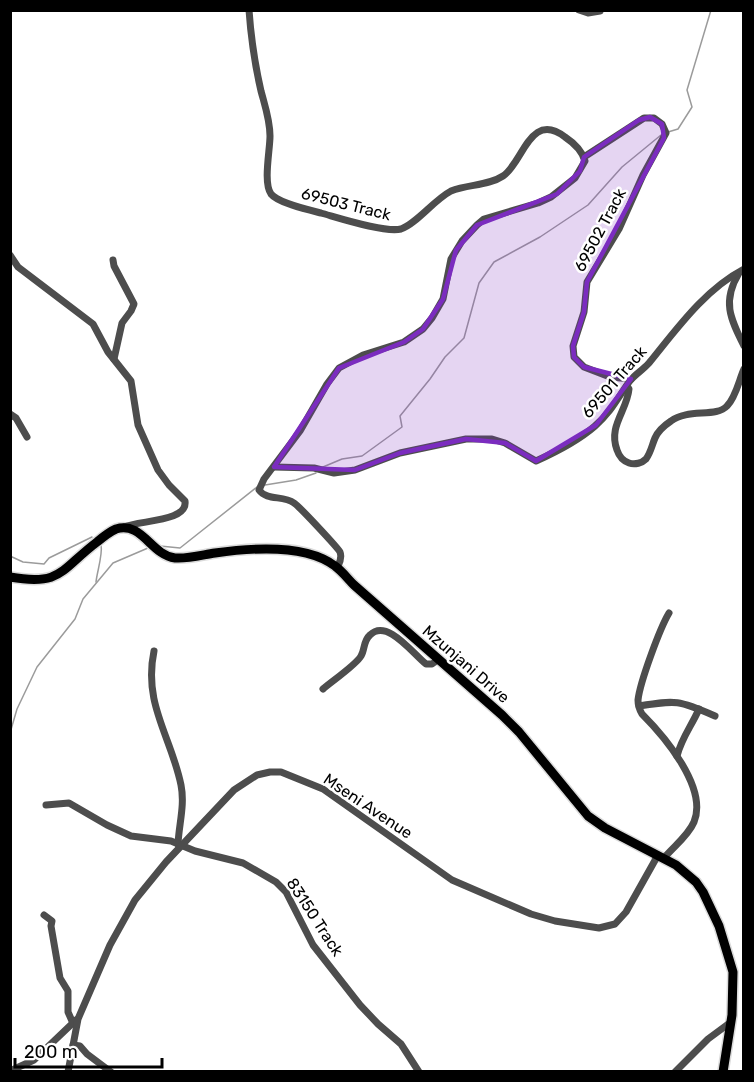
<svg xmlns="http://www.w3.org/2000/svg" width="754" height="1082" viewBox="0 0 754 1082" font-family="Rubik,sans-serif">
<style>
.lines{fill:none;stroke-linecap:round;stroke-linejoin:round}
.stream{stroke:#9b9b9b;stroke-width:1.5}
.major-casing{stroke:#dbdbdb;stroke-width:12}
.minor{stroke:#4d4d4d;stroke-width:7}
.major{stroke:#000;stroke-width:9}
.marked{fill:#7b2cbf;fill-opacity:0.2;stroke:#7b2cbf;stroke-width:4.5;stroke-linejoin:round}
.labels{text-anchor:middle;dominant-baseline:central;stroke-width:5;stroke-linejoin:round;paint-order:stroke}
.street-label{font-size:16px;fill:#000;stroke:#fff}
</style>
<rect width="100%" height="100%" fill="#fff"/>
<g class="lines">
<!-- stream -->
<g class="stream">
<path d="M668,132l10,-3 14,-22 -5,-17 24,-80"/>
<path d="M323,467l19,-8 20,-3 40,-29 -2,-11 30,-37 15,-22 19,-19 15,-55 15,-21 46,-25 48,-32 34,-38 39,-32"/>
<path d="M265,485l31,-5 20,-7"/>
<path d="M160,546l20,2 77,-61"/>
<path d="M10,556l13,6 21,2 5,-6 43,-21"/>
<path d="M96,582c1,-10 7,-28 5,-37"/>
<path d="M10,733l7,-24 20,-42 38,-48 8,-20 30,-36 35,-15"/>
</g>
<!-- major casing -->
<g class="major-casing">
<path id="major" d="M10,577c52,9 50,-7 87,-35 6,-5 12,-10 19,-13 26,-8 35,26 59,29 13,1 27,-3 40,-5 35,-5 90,-10 120,13 7,5 13,13 19,19l148,130 17,17 69,84 17,12 71,37 20,17 7,10 16,34 14,46 -1,43 -9,57"/>
</g>
<!-- minor -->
<g class="minor">
<path d="M249,10c2,28 6,55 12,81 4,15 9,29 9,45 0,14 -7,47 1,58 7,9 38,16 50,19 18,5 64,20 80,16 15,-5 33,-29 50,-38 17,-7 37,-5 52,-15 20,-13 27,-66 62,-39 9,6 17,13 20,24l-10,17 -24,19 -13,6 -54,16 -7,6 -15,16 -11,18 -8,40 -11,19 -9,11 -19,13 -41,13 -24,13 -12,16 -27,47 -36,48 -5,11c8,11 24,5 35,13 5,3 44,45 46,49 2,5 0,10 -2,14h-2"/>
<path d="M579,10l9,3 12,-2"/>
<path d="M584,157l60,-39h10l8,6 4,9 -23,42 -24,54 -32,53 -3,30 -11,34 1,11 10,10 26,10 21,2"/>
<path d="M10,255l8,12 75,57 15,28 23,29 7,44 20,45 11,15 16,16c3,21 -45,19 -61,26"/>
<path d="M113,260l1,6 20,38 -3,7 -9,12 -8,36"/>
<path d="M739,273c-17,28 -9,45 5,73"/>
<path d="M627,386l2,3c-2,22 -21,37 -12,61 2,6 6,11 12,13 6,2 13,0 17,-4 5,-7 6,-14 9,-21 3,-7 10,-13 16,-17 17,-13 45,-3 56,-15 9,-9 12,-26 17,-37"/>
<path d="M10,414l6,4 11,19"/>
<path d="M274,467l40,1 20,5 21,-3 45,-17 66,-14h26l13,4 31,18c20,-9 43,-21 59,-35 17,-15 22,-27 34,-44 5,-7 14,-12 20,-19 27,-33 55,-73 95,-94"/>
<path d="M154,651c-11,53 17,85 27,134 4,20 -2,39 -3,59"/>
<path d="M323,689c8,-7 34,-25 38,-33 4,-6 2,-15 9,-21 17,-17 43,19 56,29h6l7,-5"/>
<path d="M639,706c37,-6 40,-6 76,10"/>
<path d="M677,756c5,-19 14,-29 22,-47"/>
<path d="M46,805l23,-2 38,22 24,11 40,5 24,10 48,12 33,19 10,10 27,53 47,60 18,19 23,20 18,28"/>
<path d="M664,858c10,-12 24,-22 30,-36 14,-34 -29,-85 -52,-108 -3,-5 -4,-8 -4,-14 2,-18 22,-72 31,-87"/>
<path d="M44,915l8,6 -1,5 9,52 8,13v21l4,9"/>
<path d="M73,1045l7,1 7,8 24,18"/>
<path d="M10,1071l24,-11 42,-40"/>
<path d="M68,1072l10,-53 32,-74 25,-45 31,-38 68,-72 23,-15 13,-3h11l42,17 129,91 79,34 24,7 44,7 16,-4 11,-12 32,-57"/>
<path d="M675,1072l33,-33 23,-17"/>
</g>
<!-- major -->
<use href="#major" class="major"/>
</g>
<!-- marked area -->
<path class="marked" d="M650,117l12,7 2,14 -77,144 -3,30 -11,34 1,11 10,10 47,12 -35,46 -60,36 -31,-18 -39,-4 -66,14 -45,17 -81,-3 65,-99 65,-26 19,-13 20,-30 13,-49 21,-25 80,-31 23,-23 4,-14 55,-37z"/>
<g class="labels">
<!-- street labels -->
<g class="street-label">
<text transform="translate(346 204) rotate(14)">69503 Track</text>
<text transform="translate(600 230) rotate(-62)">69502 Track</text>
<text transform="translate(614 382) rotate(-49)">69501 Track</text>
<text transform="translate(466 664) rotate(41)">Mzunjani Drive</text>
<text transform="translate(368 806) rotate(34)">Mseni Avenue</text>
<text transform="translate(315 917) rotate(57)">83150 Track</text>
</g>
</g>
<!-- border -->
<rect width="754" height="1082" fill="none" stroke="#000000" stroke-width="24"/>
<!-- scale -->
<path d="M15 1058v9h147v-9" fill="none" stroke="#000000" stroke-width="3"/>
<text x="24" y="1058" font-size="18" fill="#000000" stroke="#ffffff" stroke-width="4.5" paint-order="stroke">200 m</text>
</svg>
